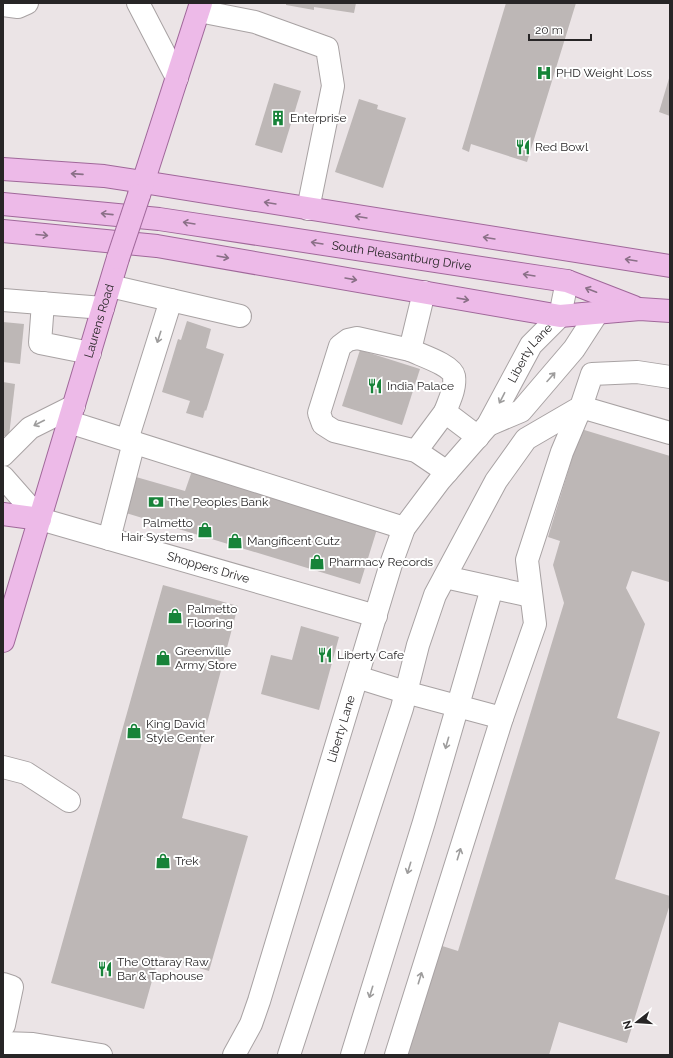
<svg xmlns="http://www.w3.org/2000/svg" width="673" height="1058" viewBox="0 0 673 1058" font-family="Raleway,sans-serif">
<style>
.building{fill:#bdb7b6}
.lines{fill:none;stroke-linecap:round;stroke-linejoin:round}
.minor-casing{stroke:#a8a2a3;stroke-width:24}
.major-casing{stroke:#a0689a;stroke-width:24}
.minor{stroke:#fff;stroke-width:22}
.major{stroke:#edbae8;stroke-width:22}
.major-bridge-casing{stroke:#a0689a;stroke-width:24;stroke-linecap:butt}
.major-bridge{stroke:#edbae8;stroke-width:22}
.oneway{stroke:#8a7087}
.oneway2{stroke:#9e9d9d}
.labels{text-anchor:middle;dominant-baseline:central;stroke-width:4;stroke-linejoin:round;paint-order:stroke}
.poi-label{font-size:12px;fill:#272526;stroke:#fff;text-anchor:start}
.street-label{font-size:12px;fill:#272526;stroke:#fff}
</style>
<rect width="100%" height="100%" fill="#ebe4e6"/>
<!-- building -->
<g class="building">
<path d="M286,3h70l-2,10 -40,-6v3l-28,-5z"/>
<path d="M506,3h70l-49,159 -56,-18 -2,8 -7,-3z"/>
<path d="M670,75v41l-11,-4z"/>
<path d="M274,83l27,8 -19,62 -27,-8z"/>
<path d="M359,99l19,6 -1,4 29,9 -23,70 -48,-16z"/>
<path d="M187,321l24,8 -5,19 18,6 -18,57 -1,-1 -2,8 -17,-5 4,-12 -28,-9 16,-53 3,1z"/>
<path d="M3,322l21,2 -4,40 -17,-2z"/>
<path d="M360,350l60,19 -18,56 -60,-19z"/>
<path d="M3,382l12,2 -6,52h-6z"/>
<path d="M581,429l89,27 -1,126 -37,-11 -6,17 19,36 -28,94 43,14 -45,147 55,17v8l-43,139 -68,-21 -10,33h-144l34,-110 19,6 106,-348 -11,-38 7,-24 -12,-4z"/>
<path d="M193,468l185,58 -18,58 -234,-71 10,-36 49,14z"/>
<path d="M163,585l75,21 -56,212 66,18 -39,135 -50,-15 -15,53 -93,-26z"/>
<path d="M301,626l38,11 -20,73 -58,-16 10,-39 21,5z"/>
</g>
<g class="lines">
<!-- minor casing -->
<g class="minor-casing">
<g id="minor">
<path d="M138,3l39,75"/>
<path d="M3,5l15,2 9,-4"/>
<path d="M199,11l56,11 72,26 6,38 -25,123"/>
<path d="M110,286l130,30"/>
<path d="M424,292l-14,58 -53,-12 -9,2 -8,6 -21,67 4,11 11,7 82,20 31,21"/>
<path d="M3,300l100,8"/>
<path d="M43,303l-3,40 50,10"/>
<path d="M410,350c10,5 42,15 44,26 2,12 -5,25 -9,36l33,25"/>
<path d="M69,422l335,106"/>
<path d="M488,425l33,-14 53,-62 24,-37"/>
<path d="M127,440l44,-140"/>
<path d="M416,451l29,-39"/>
<path d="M3,455l27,-27 44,-22"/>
<path id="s1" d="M3,477l37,42 336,97"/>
<path d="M109,539l25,-97"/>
<path d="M445,577l86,19"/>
<path d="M357,677l48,15 97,26"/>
<path d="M3,767l23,6 43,28"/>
<path d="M3,984l9,3 -8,38"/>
<path d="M3,1043l30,1 68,11"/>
<path id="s2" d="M234,1055l17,-31 8,-23 132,-437 13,-36 36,-48 48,-55 43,-80 29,-29 7,-35"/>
<path d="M289,1055l113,-347 16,-63 17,-50 61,-114 30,-42 55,-32 11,-33 45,-2 33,5"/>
<path d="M352,1055l72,-233 68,-234"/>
<path d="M396,1055l106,-337 33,-94 -8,-64 35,-108 19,-45 89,26"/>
</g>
</g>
<!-- major casing -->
<g class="major-casing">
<g id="major">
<path d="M3,169l101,7 39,6 527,84"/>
<path d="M139,195l62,-192"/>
<path id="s3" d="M3,204l156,15 408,62 67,26"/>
<path d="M3,231l154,15 403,70 80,-7 30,2"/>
<path d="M3,514l37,5"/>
<path id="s4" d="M3,641l115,-383"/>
</g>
</g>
<!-- minor -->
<use href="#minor" class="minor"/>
<!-- major -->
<use href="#major" class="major"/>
<!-- major-bridge casing -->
<g class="major-bridge-casing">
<path id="major-bridge" d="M118,258l21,-63"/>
</g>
<!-- major-bridge -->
<use href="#major-bridge" class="major-bridge"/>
</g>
<!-- one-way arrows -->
<defs><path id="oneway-shaft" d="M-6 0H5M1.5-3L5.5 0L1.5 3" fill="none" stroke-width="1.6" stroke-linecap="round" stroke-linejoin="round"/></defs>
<g class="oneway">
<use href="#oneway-shaft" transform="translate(77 174) rotate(-176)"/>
<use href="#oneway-shaft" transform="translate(270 203) rotate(-171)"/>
<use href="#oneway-shaft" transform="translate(107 214) rotate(-174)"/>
<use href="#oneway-shaft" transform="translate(361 217) rotate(-171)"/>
<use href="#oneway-shaft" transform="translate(189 223) rotate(-171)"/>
<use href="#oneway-shaft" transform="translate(42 235) rotate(5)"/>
<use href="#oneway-shaft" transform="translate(489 238) rotate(-171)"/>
<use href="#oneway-shaft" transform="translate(317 243) rotate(-171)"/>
<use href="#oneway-shaft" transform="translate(223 257) rotate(10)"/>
<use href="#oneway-shaft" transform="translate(631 260) rotate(-171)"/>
<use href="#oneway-shaft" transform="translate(529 275) rotate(-171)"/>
<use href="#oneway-shaft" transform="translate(351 279) rotate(10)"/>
<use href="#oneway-shaft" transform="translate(591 290) rotate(-159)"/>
<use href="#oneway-shaft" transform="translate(463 299) rotate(10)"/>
</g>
<g class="oneway2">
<use href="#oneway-shaft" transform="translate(159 337) rotate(108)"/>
<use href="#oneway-shaft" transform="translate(551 377) rotate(-48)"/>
<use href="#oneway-shaft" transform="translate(502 398) rotate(117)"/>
<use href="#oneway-shaft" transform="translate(39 423) rotate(153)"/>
<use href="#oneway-shaft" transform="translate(447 743) rotate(106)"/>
<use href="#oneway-shaft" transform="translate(459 854) rotate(-73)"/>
<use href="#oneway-shaft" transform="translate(409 868) rotate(107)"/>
<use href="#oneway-shaft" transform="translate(420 978) rotate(-73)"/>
<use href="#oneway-shaft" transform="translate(371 992) rotate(107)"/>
</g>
<!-- icons -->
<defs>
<g id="hospital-bare" transform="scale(1.2)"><path d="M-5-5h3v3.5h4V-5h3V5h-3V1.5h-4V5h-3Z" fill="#178339" stroke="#fff" stroke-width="2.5" paint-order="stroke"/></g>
<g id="building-bare" transform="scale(1.2)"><path d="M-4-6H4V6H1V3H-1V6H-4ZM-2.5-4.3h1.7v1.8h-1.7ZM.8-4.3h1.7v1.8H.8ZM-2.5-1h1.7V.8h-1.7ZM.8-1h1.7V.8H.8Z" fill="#178339" stroke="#fff" stroke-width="2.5" paint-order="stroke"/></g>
<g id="restaurant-bare" transform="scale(1.2)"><path d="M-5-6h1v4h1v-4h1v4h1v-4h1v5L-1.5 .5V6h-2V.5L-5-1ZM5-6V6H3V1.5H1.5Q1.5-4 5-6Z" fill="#178339" stroke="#fff" stroke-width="2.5" paint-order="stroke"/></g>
<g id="bank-bare" transform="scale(1.2)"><path d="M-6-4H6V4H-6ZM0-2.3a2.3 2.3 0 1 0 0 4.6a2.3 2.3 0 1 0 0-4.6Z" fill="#178339" stroke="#fff" stroke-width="2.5" paint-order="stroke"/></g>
<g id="shop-bare" transform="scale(1.2)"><path d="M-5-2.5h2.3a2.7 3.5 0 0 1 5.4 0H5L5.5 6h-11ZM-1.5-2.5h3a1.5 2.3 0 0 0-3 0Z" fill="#178339" stroke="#fff" stroke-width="2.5" paint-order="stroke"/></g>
</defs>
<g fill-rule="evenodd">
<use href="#hospital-bare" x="544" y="73"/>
<use href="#building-bare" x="278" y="118"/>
<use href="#restaurant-bare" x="523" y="147"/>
<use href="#restaurant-bare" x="375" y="386"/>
<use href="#bank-bare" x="156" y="502"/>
<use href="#shop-bare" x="205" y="530"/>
<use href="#shop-bare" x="235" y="541"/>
<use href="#shop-bare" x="317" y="562"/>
<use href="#shop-bare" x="175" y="616"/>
<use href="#restaurant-bare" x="325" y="655"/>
<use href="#shop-bare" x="163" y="658"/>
<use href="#shop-bare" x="134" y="731"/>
<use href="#shop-bare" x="163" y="861"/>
<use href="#restaurant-bare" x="105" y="969"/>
</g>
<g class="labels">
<!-- poi labels -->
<g class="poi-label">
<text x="556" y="73">PHD Weight Loss</text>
<text x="290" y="118">Enterprise</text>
<text x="535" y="147">Red Bowl</text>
<text x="387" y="386">India Palace</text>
<text x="168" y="502">The Peoples Bank</text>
<text x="193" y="523" text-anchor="end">Palmetto<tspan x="193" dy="14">Hair Systems</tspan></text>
<text x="247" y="541">Mangificent Cutz</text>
<text x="329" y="562">Pharmacy Records</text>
<text x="187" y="609">Palmetto<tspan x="187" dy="14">Flooring</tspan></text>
<text x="175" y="651">Greenville<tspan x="175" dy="14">Army Store</tspan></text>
<text x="337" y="655">Liberty Cafe</text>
<text x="146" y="724">King David<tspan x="146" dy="14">Style Center</tspan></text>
<text x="175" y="861">Trek</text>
<text x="117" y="962">The Ottaray Raw<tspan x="117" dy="14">Bar &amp; Taphouse</tspan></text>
</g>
<!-- street labels -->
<g class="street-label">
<text stroke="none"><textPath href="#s3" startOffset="402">South Pleasantburg Drive</textPath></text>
<text stroke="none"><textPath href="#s4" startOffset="334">Laurens Road</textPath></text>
<text stroke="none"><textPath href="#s2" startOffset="771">Liberty Lane</textPath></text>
<text stroke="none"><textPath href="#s1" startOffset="231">Shoppers Drive</textPath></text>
<text stroke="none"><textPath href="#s2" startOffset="344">Liberty Lane</textPath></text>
</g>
</g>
<!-- border -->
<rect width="673" height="1058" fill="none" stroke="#272526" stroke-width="8"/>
<!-- north arrow -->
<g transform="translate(637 1022) rotate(253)" stroke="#ffffff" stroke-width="3" paint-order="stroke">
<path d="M0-3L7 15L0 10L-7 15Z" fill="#272526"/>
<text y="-6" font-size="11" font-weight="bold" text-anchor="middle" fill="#272526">N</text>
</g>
<!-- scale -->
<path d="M529 34v6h62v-6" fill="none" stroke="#272526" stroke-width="2"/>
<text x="535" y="34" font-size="12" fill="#272526" stroke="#ffffff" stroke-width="3" paint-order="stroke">20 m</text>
</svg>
